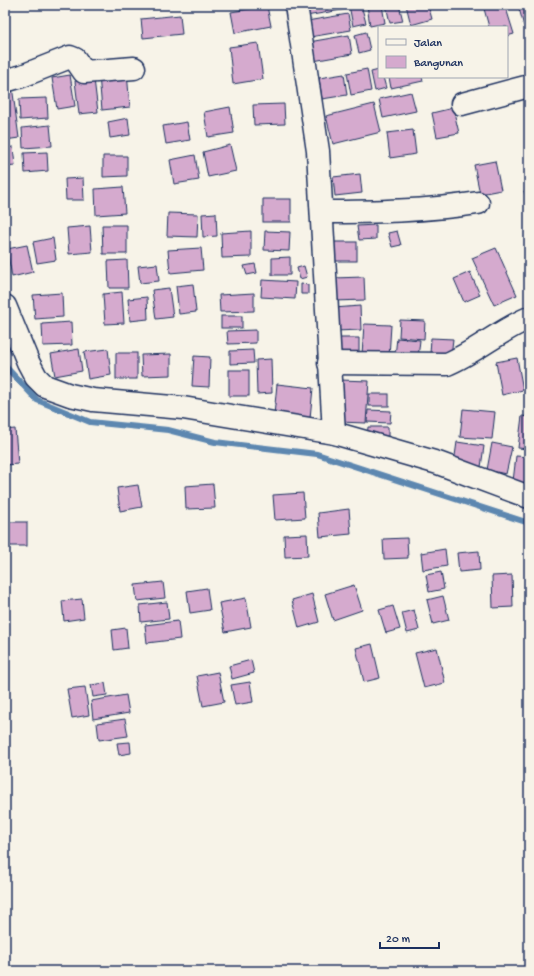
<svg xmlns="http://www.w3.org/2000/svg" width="534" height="976" viewBox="0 0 534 976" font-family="'Gochi Hand',sans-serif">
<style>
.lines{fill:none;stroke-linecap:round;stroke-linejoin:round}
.stream{stroke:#5d87b0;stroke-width:6}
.building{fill:#d5aace;stroke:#1b2f5e}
.minor-casing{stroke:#1b2f5e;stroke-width:25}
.minor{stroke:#f7f3e8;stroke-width:22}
</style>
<rect width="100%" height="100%" fill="#f7f3e8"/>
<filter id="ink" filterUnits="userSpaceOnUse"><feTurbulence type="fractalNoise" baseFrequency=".025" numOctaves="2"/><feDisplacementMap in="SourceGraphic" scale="8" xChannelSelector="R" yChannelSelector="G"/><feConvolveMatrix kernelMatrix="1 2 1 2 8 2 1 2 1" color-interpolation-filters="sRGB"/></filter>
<g filter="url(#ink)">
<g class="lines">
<!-- stream -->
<path class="stream" d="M5,363l2,5 30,32 53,22 78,8 47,12 102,12 212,69"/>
</g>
<!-- building -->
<g class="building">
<path d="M304,5h43v4l-41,7z"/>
<path d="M349,5h12l5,18 -13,3z"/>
<path d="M367,5h15l3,18 -15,3z"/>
<path d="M386,5h13l4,16 -13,2z"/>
<path d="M406,5h22l4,14 -21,6z"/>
<path d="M483,5h22l9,29 -7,2v-9h-18z"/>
<path d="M518,5h11v19l-5,2z"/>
<path d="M267,6l4,20 -36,7 -4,-21z"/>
<path d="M348,14l3,16 -41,7 -3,-16z"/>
<path d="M180,15l2,19 -39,4 -2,-19z"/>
<path d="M366,32l4,18 -11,3 -4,-18z"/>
<path d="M349,35l3,19 -39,7 -4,-19z"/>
<path d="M258,43l5,36 -30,5 -4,-37z"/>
<path d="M367,69l4,22 -20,4 -4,-22z"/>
<path d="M379,70v7h4l3,11 -11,3 -4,-19z"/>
<path d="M127,73l3,34 -28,3 -3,-35z"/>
<path d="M344,74l3,21 -25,4 -3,-21z"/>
<path d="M70,75l5,31 -18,3 -5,-31z"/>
<path d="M389,77h33l1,4 -32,7z"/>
<path d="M94,79l4,33 -19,2 -4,-33z"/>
<path d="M12,86l7,52 -14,2v-53z"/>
<path d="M411,92l5,19 -33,7 -4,-19z"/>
<path d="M47,98l1,20 -28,2 -1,-21z"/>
<path d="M284,104l1,20 -31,1 -1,-20z"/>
<path d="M374,104l7,28 -48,12 -7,-28z"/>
<path d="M230,107l4,26 -26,4 -4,-25z"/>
<path d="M453,108l6,25 -22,4 -5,-24z"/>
<path d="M128,118l2,17 -20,3 -2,-16z"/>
<path d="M187,122l3,18 -24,4 -3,-18z"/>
<path d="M50,125l2,21 -29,2 -1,-20z"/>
<path d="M413,130l3,24 -26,4 -3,-25z"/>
<path d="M230,145l6,26 -28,6 -5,-25z"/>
<path d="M13,147l2,19 -10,1v-19z"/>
<path d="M47,152l1,19 -23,2 -1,-20z"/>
<path d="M195,155l4,25 -25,4 -4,-24z"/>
<path d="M103,156h24v20l-24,1z"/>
<path d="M495,161l6,29 -21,4 -6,-29z"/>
<path d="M360,174l2,19 -27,3 -2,-19z"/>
<path d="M83,178l1,22h-18l-1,-21z"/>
<path d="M8,179l1,27h-4v-26z"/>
<path d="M123,187l2,26 -29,2 -1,-26z"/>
<path d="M529,190v15l-5,-14z"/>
<rect x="263" y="199" width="28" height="23"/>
<path d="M168,213l30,1 -1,23 -30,-1z"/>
<path d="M216,213l1,23 -14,1 -1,-23z"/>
<path d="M102,225h25v29h-24z"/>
<path d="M376,225v14l-17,1 -2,-14z"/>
<path d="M90,226l2,26 -23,2 -2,-26z"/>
<path d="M251,231v26l-29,1 -1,-25z"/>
<path d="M265,231l25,1 -1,19 -25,-1z"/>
<path d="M397,231l4,14 -9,2 -4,-14z"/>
<path d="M53,238l3,22 -19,3 -4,-21z"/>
<rect x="329" y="242" width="28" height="19"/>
<path d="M27,245l6,27 -21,5 -5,-28z"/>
<path d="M201,248l2,22 -33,3 -2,-23z"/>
<path d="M496,248l21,47 -23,10 -22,-47z"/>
<path d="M290,257v18h-18v-17z"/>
<path d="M127,260l1,28h-19l-1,-27z"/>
<path d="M157,264l2,17 -19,2 -2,-17z"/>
<path d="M255,264l2,9 -10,2 -3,-9z"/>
<path d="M304,266l3,11 -7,2 -3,-11z"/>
<path d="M470,272l10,23 -16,7 -10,-23z"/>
<path d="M364,277l1,23 -31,1 -1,-23z"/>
<path d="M262,280l34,2 -1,17 -34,-2z"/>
<path d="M193,284l3,28 -17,2 -3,-28z"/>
<path d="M301,284l7,1v9h-7z"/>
<path d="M169,288l4,29 -17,2 -4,-29z"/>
<path d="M122,292l2,31 -19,1 -2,-30z"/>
<path d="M62,293l1,24 -28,2 -2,-24z"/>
<path d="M254,293v18l-34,1 -1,-17z"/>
<path d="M147,297l1,22 -18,2 -2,-22z"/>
<path d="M360,306l1,24 -26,1 -1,-23z"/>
<rect x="221" y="316" width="21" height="12"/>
<path d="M400,320l25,1 -1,18 -25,-2z"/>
<path d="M71,322l1,23 -29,1 -1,-22z"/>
<path d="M364,324l27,1 -2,32 -27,-2z"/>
<path d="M256,330v13l-28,1 -1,-13z"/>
<path d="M337,338h22v17h-23z"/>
<path d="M397,338l23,2 -2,18 -23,-2z"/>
<path d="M431,338l22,1 -2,17 -21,-2z"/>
<path d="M79,349l3,22 -27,5 -4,-22z"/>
<path d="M108,349l3,26 -23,4 -4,-27z"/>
<path d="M253,350l1,13 -24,1v-13z"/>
<rect x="116" y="353" width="21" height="26"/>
<path d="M171,354v21l-29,1 -1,-21z"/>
<path d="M194,356l16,1 -1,30 -17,-1z"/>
<path d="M517,358l6,32 -21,5 -6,-33z"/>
<path d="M271,359l1,34 -15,1 -1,-34z"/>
<rect x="229" y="370" width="20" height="26"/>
<path d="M340,380l29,1 -3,42 -28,-1z"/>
<path d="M277,384l36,4 -3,30 -36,-3z"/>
<rect x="369" y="394" width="20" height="12"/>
<path d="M463,409l32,3 -3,27 -32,-2z"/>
<path d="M368,410l23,1 -1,12 -23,-1z"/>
<path d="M522,416l7,1v32l-11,-1z"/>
<path d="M368,427h20v11h-21z"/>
<path d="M15,429l3,35 -13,1v-35z"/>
<path d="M457,442l27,4 -3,21 -27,-4z"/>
<path d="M492,443l20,4 -6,27 -19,-4z"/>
<path d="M516,456l13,1v35l-17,-2z"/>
<path d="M213,484l2,24 -29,1 -1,-23z"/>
<path d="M138,485l4,22 -22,4 -3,-23z"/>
<path d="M303,493l2,25 -30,2 -2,-25z"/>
<path d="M349,509l2,25 -31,3 -2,-24z"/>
<rect x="9" y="522" width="18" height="24"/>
<path d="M307,534l1,22 -23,1 -1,-22z"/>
<path d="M407,538l1,20 -24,1 -1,-20z"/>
<path d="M445,549l2,17 -24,4 -2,-17z"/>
<path d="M479,551l1,19 -21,2 -2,-19z"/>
<path d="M441,572l3,17 -15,3 -3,-17z"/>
<path d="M512,575l1,32 -20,1 -1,-32z"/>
<path d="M163,582l2,16 -28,3 -2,-16z"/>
<path d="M354,585l8,25 -29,10 -8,-26z"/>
<path d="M207,588l3,22 -20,3 -3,-22z"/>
<path d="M312,594l7,28 -20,6 -7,-28z"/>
<path d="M443,596l6,24 -16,4 -6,-24z"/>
<path d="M246,598l5,29 -26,5 -6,-29z"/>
<path d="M82,599l2,19 -20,3 -2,-20z"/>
<path d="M167,602l2,17 -28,3 -1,-17z"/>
<path d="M393,606l7,23 -14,4 -7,-23z"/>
<path d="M414,610l5,20 -12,3 -5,-20z"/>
<path d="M178,621l2,18 -33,4 -2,-18z"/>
<path d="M126,628l2,20 -14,2 -2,-20z"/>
<path d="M372,644l8,34 -16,4 -8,-34z"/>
<path d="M437,648l8,35 -21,5 -9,-35z"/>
<path d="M251,660l3,13 -22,6 -3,-13z"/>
<path d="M218,672l6,30 -21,4 -6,-30z"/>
<path d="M250,682l3,20 -18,3 -4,-20z"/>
<path d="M105,683l2,12 -14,2 -2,-12z"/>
<path d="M85,687l4,28 -17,3 -5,-29z"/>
<path d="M126,695l3,18 -36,6 -2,-18z"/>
<path d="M125,719l3,17 -29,4 -2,-17z"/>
<path d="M130,742l1,11 -12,2 -2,-12z"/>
</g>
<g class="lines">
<!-- minor casing -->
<g class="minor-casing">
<g id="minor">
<path d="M296,5l22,146 16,282"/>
<path d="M5,81l17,-5 48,-19 5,2 9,13 50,-4"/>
<path d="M462,104l67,-18"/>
<path d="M322,212c52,0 104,-1 156,-9"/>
<path d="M5,306l23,56 8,15 9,9 25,9 23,5 90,8 151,25 104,30 91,34"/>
<path d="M329,363l118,1c29,-12 53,-34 82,-46"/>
</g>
</g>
<!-- minor -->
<use href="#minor" class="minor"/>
</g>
</g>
<!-- margin -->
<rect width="534" height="976" fill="none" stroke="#f7f3e8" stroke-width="20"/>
<rect x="10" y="10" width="514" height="956" fill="none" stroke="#1b2f5e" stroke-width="1.5" filter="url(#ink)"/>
<!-- legend -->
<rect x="378" y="26" width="130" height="52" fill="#f7f3e8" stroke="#9fa5b1"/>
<rect x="386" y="39" width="20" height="6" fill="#f7f3e8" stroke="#9fa5b1"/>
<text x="414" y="46" font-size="12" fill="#1b2f5e">Jalan</text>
<rect x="386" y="56" width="20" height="12" fill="#d5aace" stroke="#9fa5b1"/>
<text x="414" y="66" font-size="12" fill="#1b2f5e">Bangunan</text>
<!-- scale -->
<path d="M380 942v6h59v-6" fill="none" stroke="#1b2f5e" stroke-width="2"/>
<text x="386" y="942" font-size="12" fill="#1b2f5e" stroke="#f7f3e8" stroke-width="3" paint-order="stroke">20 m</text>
</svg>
